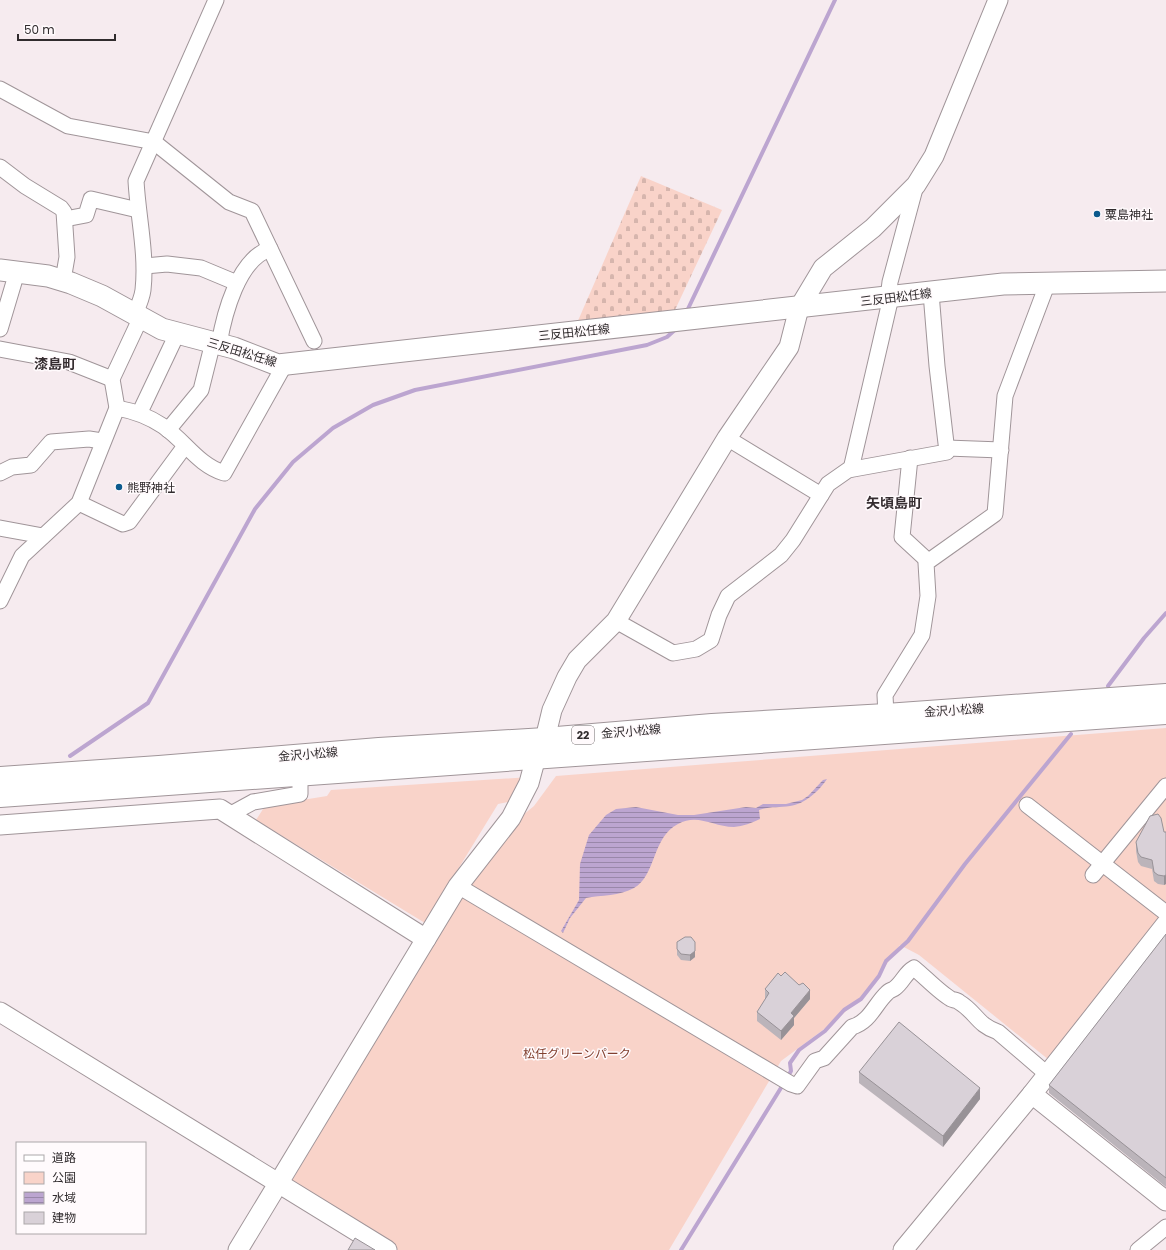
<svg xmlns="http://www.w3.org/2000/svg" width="1166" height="1250" viewBox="0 0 1166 1250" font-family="Poppins,'Noto Sans JP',sans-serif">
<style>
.green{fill:#f9d3c9}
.cemetery{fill:url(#cemetery-stones)}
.water{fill:url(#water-rules)}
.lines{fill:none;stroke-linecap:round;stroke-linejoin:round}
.stream{stroke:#bca5d0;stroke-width:4}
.minor-casing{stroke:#a09599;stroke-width:17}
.tertiary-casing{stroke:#a09599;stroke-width:21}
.secondary-casing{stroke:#a09599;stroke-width:23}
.primary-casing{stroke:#a09599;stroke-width:24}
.minor{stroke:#fff;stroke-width:15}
.tertiary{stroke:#fff;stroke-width:19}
.secondary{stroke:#fff;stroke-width:21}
.primary{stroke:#fff;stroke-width:22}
.wall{fill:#bbb4ba}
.shaded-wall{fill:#989297}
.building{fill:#d9d1d8;stroke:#989297}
.poi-dot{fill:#0c5a8d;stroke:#fffafc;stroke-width:1.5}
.labels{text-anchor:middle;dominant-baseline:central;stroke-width:3;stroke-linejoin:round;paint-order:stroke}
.shield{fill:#fffafc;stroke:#6e696b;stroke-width:1}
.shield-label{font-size:11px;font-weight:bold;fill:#302b2d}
.poi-label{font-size:12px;fill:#302b2d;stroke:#fffafc;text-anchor:start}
.street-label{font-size:12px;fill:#302b2d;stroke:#fffafc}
.park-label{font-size:12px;fill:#82402f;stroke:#fffafc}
.quarter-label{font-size:14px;font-weight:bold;fill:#352d30;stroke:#fffafc}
</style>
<defs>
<pattern id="cemetery-stones" width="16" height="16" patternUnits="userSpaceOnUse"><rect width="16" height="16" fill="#f9d3c9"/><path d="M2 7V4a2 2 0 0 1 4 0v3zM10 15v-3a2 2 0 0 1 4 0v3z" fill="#d6b5ad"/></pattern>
<pattern id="water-rules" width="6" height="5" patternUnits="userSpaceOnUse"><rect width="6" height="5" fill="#bca5d0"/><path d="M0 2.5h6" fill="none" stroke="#9987a9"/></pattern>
</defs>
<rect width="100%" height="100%" fill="#f6ebef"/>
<!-- green -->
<g class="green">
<path d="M1166,728v182l-117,150 -130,-105 -19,-10 -34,49 -35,30 -50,37 -112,189h-271l-108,-66 164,-277 52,-78 28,-23 22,-30z"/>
<path d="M530,777l-22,25 -10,2 -73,119 -169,-103 9,-14 62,-10 4,-6z"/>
</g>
<!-- cemetery -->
<path class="cemetery" d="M641,176l81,34 -47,100 -98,13z"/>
<!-- water -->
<path class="water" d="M827,779c-8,12 -22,25 -37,27 -11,2 -20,0 -31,4l1,9c-8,4 -17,7 -26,8 -21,0 -36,-14 -56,-3 -26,13 -22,52 -44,64 -14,8 -33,7 -48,10l-16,20 -7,15 -2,-2 18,-31 1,-36 9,-29 17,-20 10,-6 20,-2 42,8h16l52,-8 10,1 7,-4h23l16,-4 6,-4 15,-16z"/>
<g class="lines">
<!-- stream -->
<g class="stream">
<path d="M686,313l149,-313"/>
<path d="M1108,686l36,-48 22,-25"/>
<path d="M70,756l78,-53 107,-194 38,-47 40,-34 40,-23 42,-15 232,-45 20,-8 10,-9"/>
<path d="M787,1078l4,-7 -1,-8 9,-13 26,-19 19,-21 17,-11 18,-23 7,-15 22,-20 57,-77 106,-130"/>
<path d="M681,1250l103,-167"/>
</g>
<!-- minor casing -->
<g class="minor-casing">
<g id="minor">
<path d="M0,89l68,37 86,16 75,60 23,9 62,130"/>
<path d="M0,167l25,19 36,22 3,4 3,45 -4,23"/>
<path d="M65,219l21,-4 5,-16 47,11"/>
<path d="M145,266l22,-2 34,4 36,15"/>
<path d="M888,298l2,-16 26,-97"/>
<path d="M135,314c3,-7 7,-16 8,-24 4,-36 -5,-73 -7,-109l80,-181"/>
<path d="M0,329l17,-57"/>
<path d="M219,344c5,-29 19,-85 51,-95"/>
<path d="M0,349l69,13 43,17"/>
<path d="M117,408c17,3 31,8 46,18 22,15 35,39 61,47l61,-109"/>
<path d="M140,412l37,-78"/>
<path d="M168,430l33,-40 12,-48"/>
<path d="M727,438l94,57"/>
<path d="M947,448l54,2"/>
<path d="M910,458l-8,79 26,24"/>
<path d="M851,469l40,-172"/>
<path d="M0,473l12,-6 19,-2 20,-23 38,-3 13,2"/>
<path d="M79,503l44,21 6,-2 56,-76"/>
<path d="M0,528l43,8"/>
<path d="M0,601l22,-45 57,-53 38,-95 -5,-29 29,-62"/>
<path d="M616,621l57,32 23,-4 15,-9 8,-25 9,-19 53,-41 12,-15 35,-56 20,-14 99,-18 -10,-86 -6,-73"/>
<path d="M886,715l-1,-20 37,-60 6,-39 -2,-33 69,-49 10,-118 43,-114"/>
<path d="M1027,805l139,108"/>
<path d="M231,814l22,-12 47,-8v-19"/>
<path d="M1093,875l73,-89"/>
<path d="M458,886l333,198 6,2 18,-25 9,-3 28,-31c18,-5 23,-23 35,-34 2,-3 6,-3 8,-5 8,-6 10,-15 19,-20 11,9 26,25 37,31 2,1 6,1 8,3 17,10 18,23 39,30l49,42"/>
<path d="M1138,1250l28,-23"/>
</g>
</g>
<!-- tertiary casing -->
<g class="tertiary-casing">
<g id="tertiary">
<path d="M0,825l220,-16 206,130"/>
<path d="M1166,924l-134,170 134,107"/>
<path d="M0,1012l387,238"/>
<path d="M238,1250l220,-364 53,-68 18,-35 7,-26 9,-18 7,-29 15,-33 10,-17 39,-39 111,-183 62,-91 10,-39 24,-40 50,-40 43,-43 18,-29 64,-156"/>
<path d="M903,1250l129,-156"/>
</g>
</g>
<!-- secondary casing -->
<g class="secondary-casing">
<path id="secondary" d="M0,270l48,6 23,7 31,13 60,33 72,19 44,17 725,-81 163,-3"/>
</g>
<!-- primary casing -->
<g class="primary-casing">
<g id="primary">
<path d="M0,778l159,-11 220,-18 166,-10 167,-14 174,-10 280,-20"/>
<path d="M0,796l1166,-83"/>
</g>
</g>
<!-- minor -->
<use href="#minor" class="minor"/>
<!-- tertiary -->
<use href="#tertiary" class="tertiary"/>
<!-- secondary -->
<use href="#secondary" class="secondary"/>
<!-- primary -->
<use href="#primary" class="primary"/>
</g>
<!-- wall -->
<g class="wall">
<path d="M1164,832h2v52l-2,1 -6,-1 -4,-3 -2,-12 -11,-3 -3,-4 -2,-11v-9z"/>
<path d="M1166,934v253l-117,-94v-8z"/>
<path d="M677,942l18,6v9l-5,4 -9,-1 -4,-5z"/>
<path d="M781,976l29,23 -16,19v7l-13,15 -24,-19v-9l9,-14h-1v-9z"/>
<path d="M859,1072l121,27 -37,48 -84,-64z"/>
</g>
<!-- shaded-wall -->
<g class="shaded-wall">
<path d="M1166,875v9l-2,1v-9z"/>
<path d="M695,942v15l-5,4v-6z"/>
<path d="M810,990v9l-16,19v7l-13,15v-9l10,-18z"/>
<path d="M980,1088v11l-37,48v-11z"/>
</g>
<!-- building -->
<g class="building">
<path d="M1158,814l3,4 3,14h2v43l-2,1 -6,-1 -4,-3 -2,-12 -11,-3 -3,-4 -2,-11 14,-26z"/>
<path d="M1166,934v244l-117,-93z"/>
<path d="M685,937h6l4,5v9l-5,4 -9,-1 -4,-5v-7z"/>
<path d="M785,972l14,13 4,-2 7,7 -19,23 3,3 -13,15 -24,-19 12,-19 -4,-4 13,-16 3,3z"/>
<path d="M899,1022l81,66 -37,48 -84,-64z"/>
<path d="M355,1238l20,12h-27z"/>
</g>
<!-- markers -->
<g class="poi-dot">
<circle cx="1097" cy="214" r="4"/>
<circle cx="119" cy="487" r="4"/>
</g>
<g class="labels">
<!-- shield labels -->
<rect class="shield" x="572" y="726" width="22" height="18" rx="3"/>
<g class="shield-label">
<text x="583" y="735">22</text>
</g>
<!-- poi labels -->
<g class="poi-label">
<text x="1105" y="214">粟島神社</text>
<text x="127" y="487">熊野神社</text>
</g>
<!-- street labels -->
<g class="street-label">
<text transform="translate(896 297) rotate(-7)">三反田松任線</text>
<text transform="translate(574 332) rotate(-6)">三反田松任線</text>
<text transform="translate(242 352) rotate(17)">三反田松任線</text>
<text transform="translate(954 710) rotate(-4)">金沢小松線</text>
<text transform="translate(631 731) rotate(-5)">金沢小松線</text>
<text transform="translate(308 754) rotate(-5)">金沢小松線</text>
</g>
<!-- park labels -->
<g class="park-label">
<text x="577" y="1053">松任グリーンパーク</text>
</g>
<!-- quarter labels -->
<g class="quarter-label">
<text x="55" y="364">漆島町</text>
<text x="894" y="503">矢頃島町</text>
</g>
</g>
<!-- legend -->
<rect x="16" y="1142" width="130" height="92" fill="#fffafc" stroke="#aca7a9"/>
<rect x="24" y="1155" width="20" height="6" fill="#ffffff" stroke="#aca7a9"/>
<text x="52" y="1162" font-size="12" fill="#302b2d">道路</text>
<rect x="24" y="1172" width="20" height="12" fill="#f9d3c9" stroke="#aca7a9"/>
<text x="52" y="1182" font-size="12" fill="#302b2d">公園</text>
<rect x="24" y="1192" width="20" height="12" fill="url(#water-rules)" stroke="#aca7a9"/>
<text x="52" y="1202" font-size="12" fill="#302b2d">水域</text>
<rect x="24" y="1212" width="20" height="12" fill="#d9d1d8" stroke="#aca7a9"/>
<text x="52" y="1222" font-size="12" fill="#302b2d">建物</text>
<!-- scale -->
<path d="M18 34v6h97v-6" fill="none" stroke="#302b2d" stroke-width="2"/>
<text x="24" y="34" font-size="12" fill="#302b2d" stroke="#fffafc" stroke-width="3" paint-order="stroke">50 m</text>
</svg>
